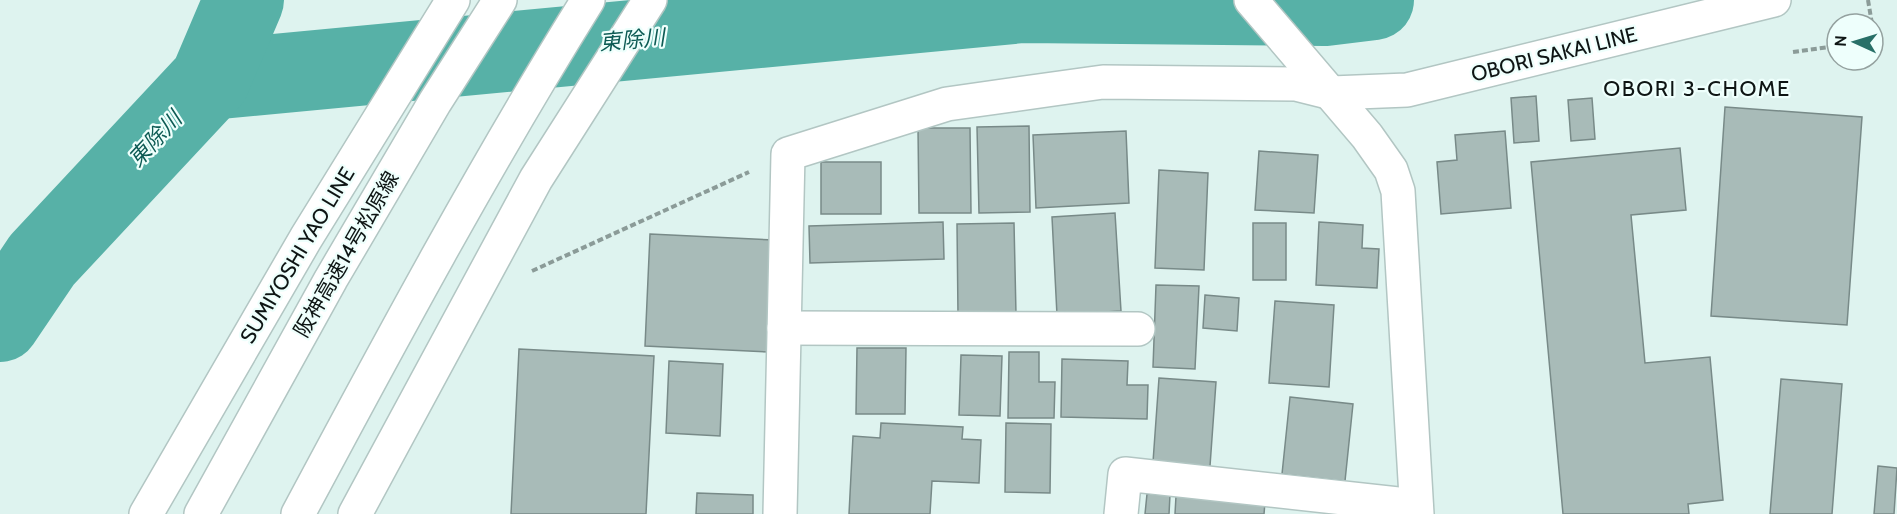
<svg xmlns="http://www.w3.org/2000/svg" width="1897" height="514" viewBox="0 0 1897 514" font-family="Cabin,'Noto Sans JP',sans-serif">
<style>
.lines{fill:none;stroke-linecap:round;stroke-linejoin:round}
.river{stroke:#57b1a7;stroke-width:80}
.building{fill:#a8bbb8;stroke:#788a88;stroke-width:1.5}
.minor-casing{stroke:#b2c6c3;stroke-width:36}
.secondary-casing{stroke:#b2c6c3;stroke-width:36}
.motorway-casing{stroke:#b2c6c3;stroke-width:36}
.path{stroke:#8b9b98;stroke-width:4;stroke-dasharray:6 3;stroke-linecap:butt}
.minor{stroke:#fff;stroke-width:33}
.secondary{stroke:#fff;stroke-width:33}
.motorway{stroke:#fff;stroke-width:33}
.labels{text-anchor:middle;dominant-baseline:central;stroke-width:4.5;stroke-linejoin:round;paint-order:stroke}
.street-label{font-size:21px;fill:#0e1514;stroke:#eefffc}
.water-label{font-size:22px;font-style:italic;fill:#0d5b54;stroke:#eefffc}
.neighbourhood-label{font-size:22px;letter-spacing:1.5px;fill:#0e1514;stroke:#eefffc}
</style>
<rect width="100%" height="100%" fill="#def3ef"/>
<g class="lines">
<!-- river -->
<g class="river">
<path d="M210,80l813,-77 302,3 49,-6"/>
<path d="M0,322l42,-62 168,-180 34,-80"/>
</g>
</g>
<!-- building -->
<g class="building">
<path d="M1536,96l3,45 -25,2 -3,-45z"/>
<path d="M1592,98l3,41 -24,2 -3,-41z"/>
<path d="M1725,107l137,10 -15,208 -136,-9z"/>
<path d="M1029,126l1,86 -51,1 -2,-86z"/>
<path d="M918,128h52l1,85h-52z"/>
<path d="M1126,131l3,72 -93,5 -3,-73z"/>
<path d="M1505,131l6,77 -70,6 -4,-52 20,-2 -2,-25z"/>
<path d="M1680,148l6,62 -55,5 14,148 65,-6 13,143 -35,4 1,10h-126l-32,-352z"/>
<path d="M1259,151l59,4 -4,58 -59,-3z"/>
<rect x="821" y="162" width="60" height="52"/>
<path d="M1159,170l49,3 -4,97 -49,-2z"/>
<path d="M1115,213l6,98 -64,4 -5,-98z"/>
<path d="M943,222l1,37 -134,4 -1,-37z"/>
<path d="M1319,222l44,3 -1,23 17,1 -2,39 -61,-3z"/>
<path d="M1014,223l2,91 -58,1 -1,-91z"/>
<rect x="1253" y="223" width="33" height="57"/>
<path d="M650,234l124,6 -5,112 -124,-6z"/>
<path d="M1156,285l43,1 -4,83 -42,-2z"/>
<path d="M1205,295l34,3 -2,33 -34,-3z"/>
<path d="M1275,301l59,4 -5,82 -60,-4z"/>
<path d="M857,348h49l-1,66h-49z"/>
<path d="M519,349l135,7 -8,158h-135z"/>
<path d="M1009,352h30v30h16l-1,36h-46z"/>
<path d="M961,355l41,1 -2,60 -41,-1z"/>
<path d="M1062,359l66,2 -1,24h21l-1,34 -86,-2z"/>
<path d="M669,361l54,3 -3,72 -54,-3z"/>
<path d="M1159,378l57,4 -6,84 -57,-4z"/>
<path d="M1781,379l61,5 -10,130h-62z"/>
<path d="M1290,397l63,7 -8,77 -63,-7z"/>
<path d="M881,423l82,4 -1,12 19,1 -2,43 -47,-2 -2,33h-81l4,-78 27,2z"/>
<path d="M1006,423l45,1 -1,69 -45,-1z"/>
<path d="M1878,466l19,2 -3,46h-20z"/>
<path d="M697,493l56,2v19h-57z"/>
<path d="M1147,494l23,1 -1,19h-24z"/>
<path d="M1176,496l89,6 -1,12h-89z"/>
</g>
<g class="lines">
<!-- minor casing -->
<g class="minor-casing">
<g id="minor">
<path d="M784,328l354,1"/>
<path d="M780,514l8,-360 159,-50 156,-22 193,2 36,9"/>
<path d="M1121,514l4,-40 291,32"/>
</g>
</g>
<!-- secondary casing -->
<g class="secondary-casing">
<g id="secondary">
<path d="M1251,0l116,136 24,34 7,21 19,323"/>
<path d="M1332,93l75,-3 367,-90"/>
<path d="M146,514l160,-276 147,-238"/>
<path d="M355,514l181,-335 114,-179"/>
</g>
</g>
<!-- motorway casing -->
<g class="motorway-casing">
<g id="motorway">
<path d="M201,514l130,-235 104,-177 65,-102"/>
<path d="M298,514c93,-174 186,-347 290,-514"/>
</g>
</g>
<!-- path -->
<g class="path">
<path d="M1868,0l4,24"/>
<path d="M1873,29l2,12 -2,1"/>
<path d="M1793,52l44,-6"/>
<path d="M532,271l217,-99"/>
</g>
<!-- minor -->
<use href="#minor" class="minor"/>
<!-- secondary -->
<use href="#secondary" class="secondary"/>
<!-- motorway -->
<use href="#motorway" class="motorway"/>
</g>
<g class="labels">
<!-- street labels -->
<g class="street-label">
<text transform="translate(1554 54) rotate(-14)">OBORI SAKAI LINE</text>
<text transform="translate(346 254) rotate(-60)">阪神高速14号松原線</text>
<text transform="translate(297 255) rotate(-59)">SUMIYOSHI YAO LINE</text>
</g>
<!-- water labels -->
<g class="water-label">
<text transform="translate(632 40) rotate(-5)">東除川</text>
<text transform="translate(155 139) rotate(-47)">東除川</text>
</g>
<!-- neighbourhood labels -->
<g class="neighbourhood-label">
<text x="1697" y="88">OBORI 3-CHOME</text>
</g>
</g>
<!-- north arrow -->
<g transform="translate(1855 42) rotate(274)"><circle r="28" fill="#eefffc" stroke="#94a19f" stroke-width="1.5"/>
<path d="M0-4.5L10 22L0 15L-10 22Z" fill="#287068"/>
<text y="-9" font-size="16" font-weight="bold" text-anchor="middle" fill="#0e1514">N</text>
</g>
</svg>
